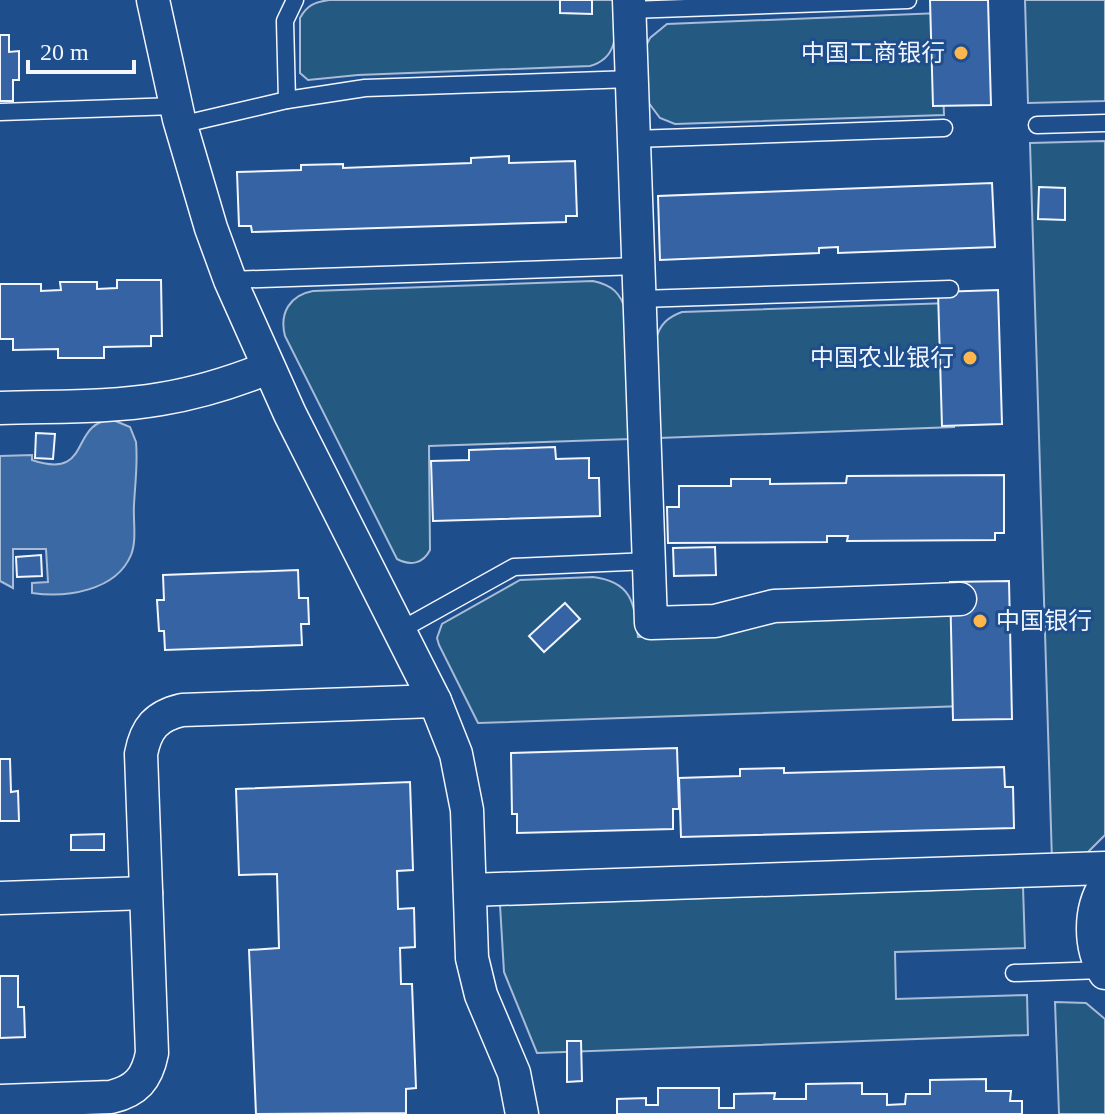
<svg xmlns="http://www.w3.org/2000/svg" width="1105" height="1114" viewBox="0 0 1105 1114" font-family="'Times New Roman','Noto Sans SC',serif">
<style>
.green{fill:#245a82;stroke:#a8bbd7;stroke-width:2}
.water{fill:#3b69a3;stroke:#a8bbd7;stroke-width:2}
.building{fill:#3563a3;stroke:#f2f6ff;stroke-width:2}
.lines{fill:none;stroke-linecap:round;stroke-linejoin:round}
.service-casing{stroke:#f2f6ff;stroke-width:19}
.minor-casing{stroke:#f2f6ff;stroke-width:35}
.service{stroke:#1f4e8c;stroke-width:16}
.minor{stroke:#1f4e8c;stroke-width:32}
.poi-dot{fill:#ffb74d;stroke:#1f4e8c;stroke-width:3}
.labels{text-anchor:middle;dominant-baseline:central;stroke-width:6;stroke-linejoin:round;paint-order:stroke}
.poi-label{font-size:24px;fill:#f2f6ff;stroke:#1f4e8c;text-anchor:end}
</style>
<rect width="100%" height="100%" fill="#1f4e8c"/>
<!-- green -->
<g class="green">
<path d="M329,0h286c0,26 7,57 -25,66l-232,9 -50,5 -8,-7v-55c7,-13 15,-16 29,-18z"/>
<path d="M1025,0h80v101l-77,2z"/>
<path d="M940,13l4,102 -269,9 -15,-6 -12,-16 -2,-56 4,-8 17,-14z"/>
<path d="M1105,141v694l-21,21 -32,5 -22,-718z"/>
<path d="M593,281c19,4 28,12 33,31l4,127 -201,7 1,104c-7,14 -20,16 -33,9l-112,-223c-6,-23 5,-41 28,-45z"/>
<path d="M950,303l4,124 -295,11 -3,-99c4,-15 12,-22 26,-27z"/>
<path d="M593,577c40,5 41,27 45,60l83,-3 43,-12 197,-9 3,93 -486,17 -39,-78 -2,-7 5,-14 78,-44z"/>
<path d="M1023,887l2,61 -130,4 1,47 131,-4 1,40 -491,18 -33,-81 -4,-67z"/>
<path d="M1055,1002l31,1 19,16v95h-46z"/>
</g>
<!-- water -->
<path class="water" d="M113,420l17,7 6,15c2,21 -1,42 -2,63 -1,16 3,35 -3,50 -15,36 -65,43 -99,38v-10l16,-1 -2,-33h-33v39l-13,-7v-125l32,-1v5c62,21 36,-39 81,-40z"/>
<!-- building -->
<g class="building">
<path d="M560,0h32v14l-32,-1z"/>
<path d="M930,0h58l3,105 -58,1z"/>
<path d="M0,35h9v17l10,-1v29h-6v21h-13z"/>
<path d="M509,156v7l66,-2 2,55h-11v6l-314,10 -1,-6h-12l-2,-54 64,-2v-5l42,-1v4l128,-5v-5z"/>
<path d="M992,183l3,64 -157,6v-6l-19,1v5l-159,7 -2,-64z"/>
<path d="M1039,187l26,1v32l-27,-1z"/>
<path d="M117,280h44l1,56h-11v10l-47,1v11h-46v-9l-45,1v-11h-13v-55h41v7l20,-1 -1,-8h37v7l20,-1z"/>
<path d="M998,290l4,134 -60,2 -4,-134z"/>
<path d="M36,433l19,1 -2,25 -18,-1z"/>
<path d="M555,447l1,12 33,-1v20h10l1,38 -167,5 -2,-60 38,-1v-10z"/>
<path d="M1004,475v58h-9v7l-148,1 1,-5h-21v6l-159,1 -1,-36h12v-21h52v-7h39v5l76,-1 1,-7z"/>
<path d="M715,547l1,28 -42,1 -1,-28z"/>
<path d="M41,555l1,21 -25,1 -1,-20z"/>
<path d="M298,570l1,28h9l1,26h-8l1,21 -137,5 -1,-19h-5l-2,-31h7l-1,-25z"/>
<path d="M1009,581l3,138 -59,1 -3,-138z"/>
<path d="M565,603l15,16 -36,33 -15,-16z"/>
<path d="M677,748l2,61h-6v20l-156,4v-19h-5l-1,-61z"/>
<path d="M0,759h10l1,33 7,-1 1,30h-19z"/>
<path d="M1004,767l1,20h8l1,41 -333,9 -2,-59 61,-2v-7l44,-1v5z"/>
<path d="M410,782l3,88 -16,1 1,38 16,-1 1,39 -15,1 1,36h11l4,104 -10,1v24l-150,1 -7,-164 30,-2 -2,-74 -38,1 -3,-86z"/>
<path d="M104,834v16h-33v-15z"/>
<path d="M0,976h18v31h6l1,30 -25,1z"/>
<path d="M567,1041h14l1,40 -15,1z"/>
<path d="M986,1079v12h25l-1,10h12v13h-405v-15l29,-1v7h12v-17h61v20h15v-14l41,-1 -1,6h32v-15l56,-1v11h25v11l18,-1 1,-10h24v-14z"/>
</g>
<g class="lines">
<!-- service casing -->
<g class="service-casing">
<g id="service">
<path d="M630,10l278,-10"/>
<path d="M287,100l-2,-79 10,-21"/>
<path d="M0,112l175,-6"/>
<path d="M180,125l107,-25 78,-12 267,-9"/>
<path d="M1037,125l68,-2"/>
<path d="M634,139l310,-11"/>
<path d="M229,280l410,-14"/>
<path d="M640,299l310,-10"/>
<path d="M399,631l115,-64 135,-6"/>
<path d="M1014,973l89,-3"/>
</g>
</g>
<!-- minor casing -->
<g class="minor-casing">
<g id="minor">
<path d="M153,0l26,119 32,109 19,52 60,134 145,287 21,53 11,56 5,148 9,37 33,78 8,41"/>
<path d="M629,0l22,623 64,-2 59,-15 186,-7"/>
<path d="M0,408c53,-2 109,0 161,-9 37,-6 72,-17 107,-31"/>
<path d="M1105,885c-16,25 -16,62 0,88"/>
<path d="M470,890l635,-22"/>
<path d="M0,898l146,-5"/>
<path d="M0,1101l111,-4c25,-6 36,-18 41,-44l-11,-299c5,-26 15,-38 41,-44l253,-9"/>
</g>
</g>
<!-- service -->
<use href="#service" class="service"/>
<!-- minor -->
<use href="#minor" class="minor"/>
</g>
<!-- markers -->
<g class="poi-dot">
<circle cx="961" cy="53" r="8"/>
<circle cx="970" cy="358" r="8"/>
<circle cx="980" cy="621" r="8"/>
</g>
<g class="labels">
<!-- poi labels -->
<g class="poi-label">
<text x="945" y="53">中国工商银行</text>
<text x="954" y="358">中国农业银行</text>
<text x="996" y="621" text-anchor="start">中国银行</text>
</g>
</g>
<!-- scale -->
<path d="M28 60v12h106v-12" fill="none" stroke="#f2f6ff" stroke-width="4"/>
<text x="40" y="60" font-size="24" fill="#f2f6ff" stroke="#1f4e8c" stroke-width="6" paint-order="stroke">20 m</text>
</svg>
